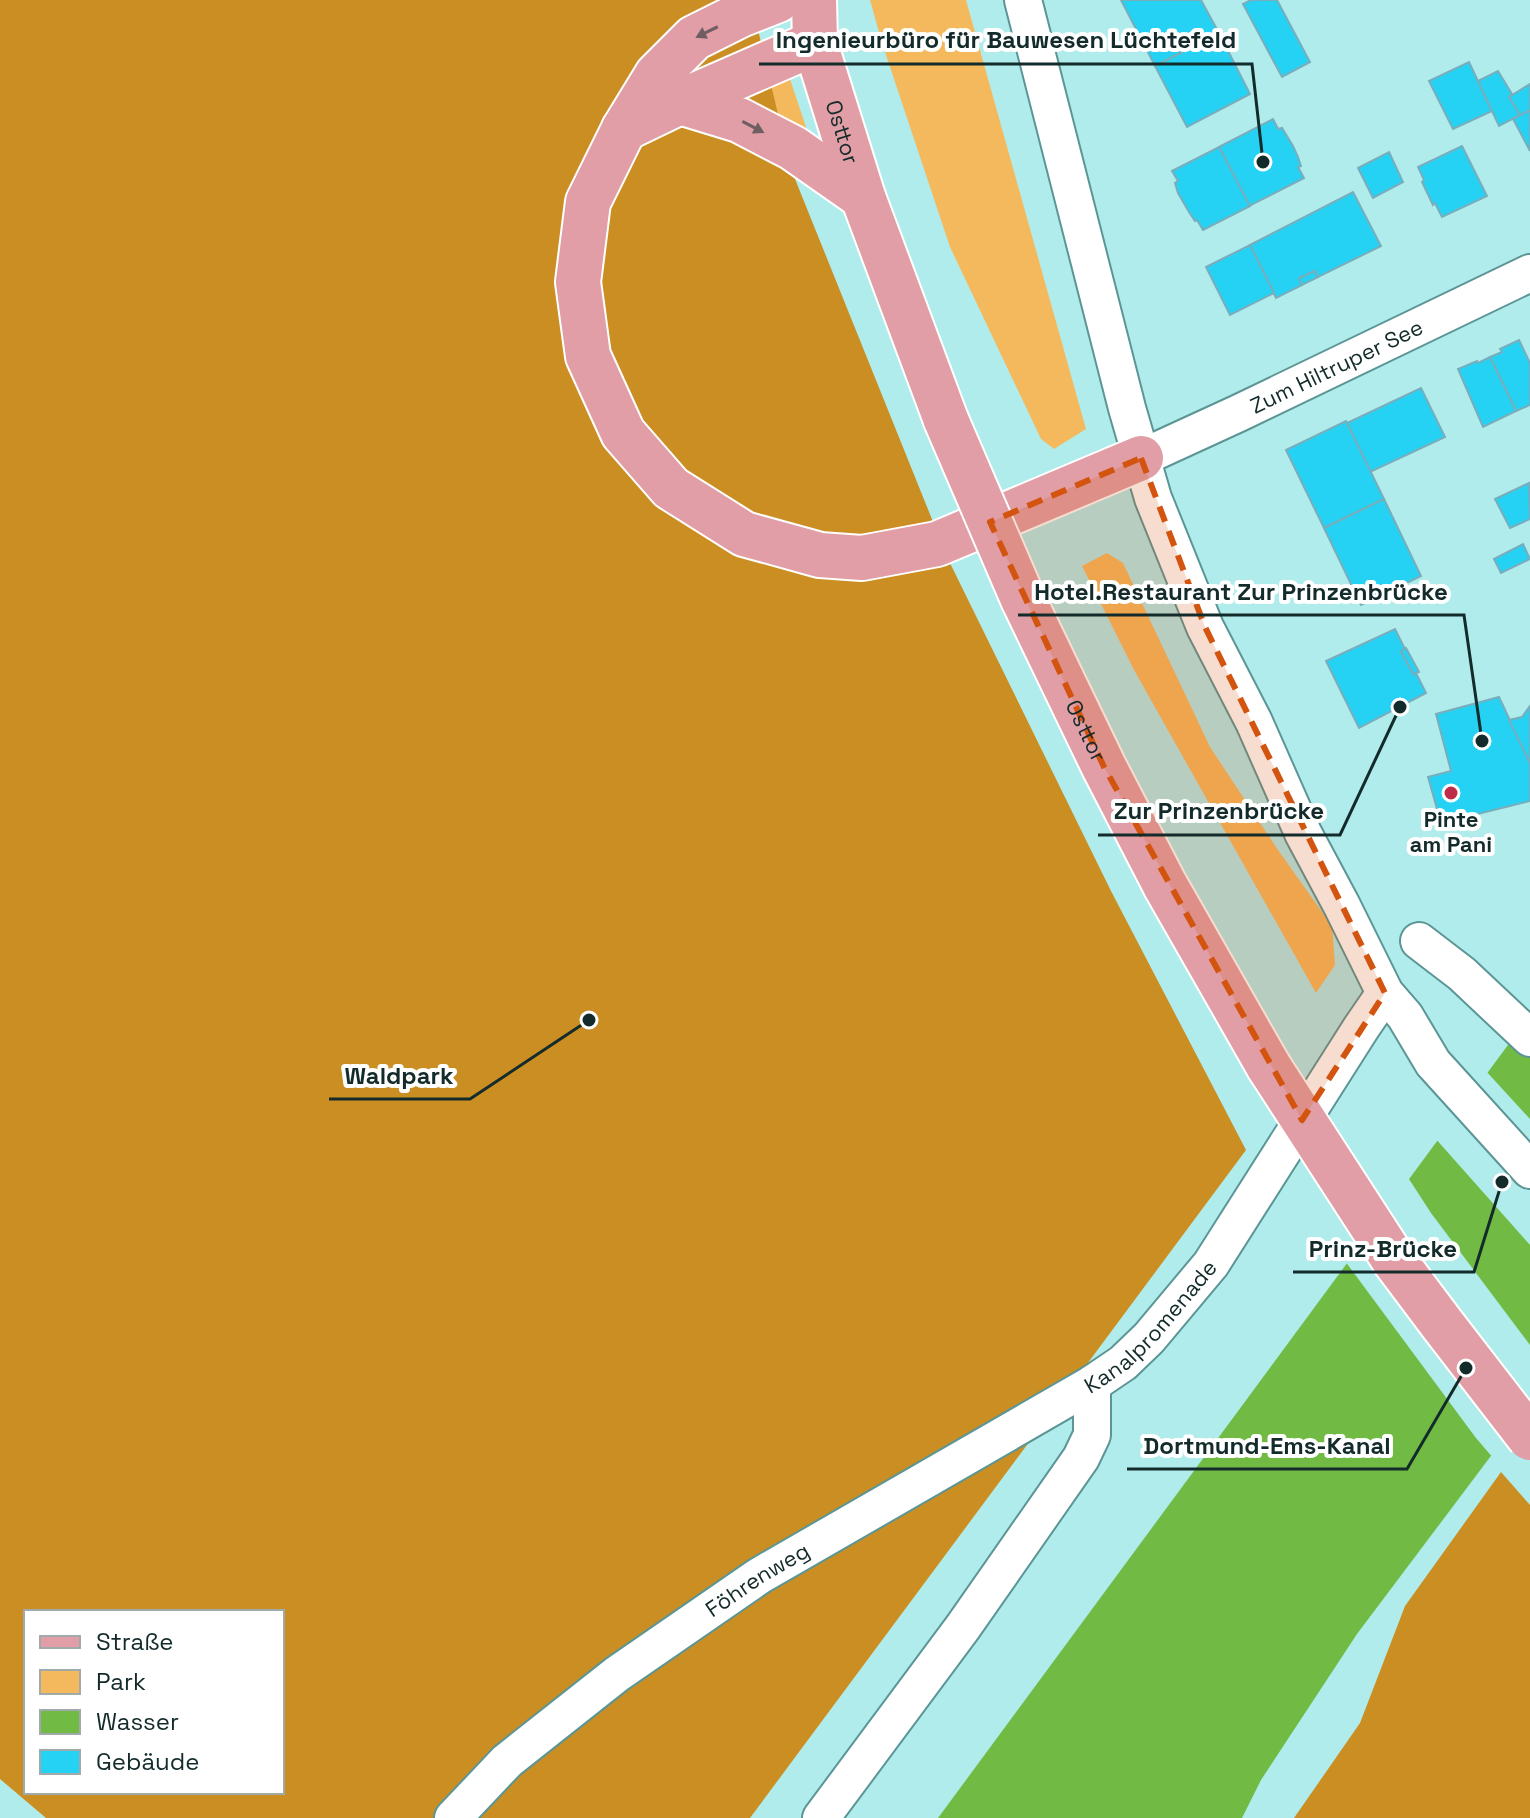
<svg xmlns="http://www.w3.org/2000/svg" width="1530" height="1818" viewBox="0 0 1530 1818" font-family="'Space Grotesk',sans-serif">
<style>
.green{fill:#f5b95d}
.forest{fill:#cb8e22;fill-rule:evenodd}
.water{fill:#71bb44}
.pier{fill:#b1ecec}
.building{fill:#26d2f4;stroke:#78aebc;stroke-width:2}
.lines{fill:none;stroke-linecap:round;stroke-linejoin:round}
.minor-casing{stroke:#5c9595;stroke-width:40}
.major-casing{stroke:#fff;stroke-width:48}
.minor{stroke:#fff;stroke-width:36}
.major{stroke:#e19ea6;stroke-width:44}
.major-bridge-casing{stroke:#fff;stroke-width:48;stroke-linecap:butt}
.major-bridge{stroke:#e19ea6;stroke-width:44}
.oneway{fill:#705f62}
.marked{fill:#d3540f;fill-opacity:0.2;stroke:#d3540f;stroke-width:6;stroke-dasharray:16 10;stroke-linejoin:round}
.poi-dot{fill:#bd2c48;stroke:#fff;stroke-width:3}
.labels{text-anchor:middle;dominant-baseline:central;stroke-width:8;stroke-linejoin:round;paint-order:stroke}
.street-label{font-size:22px;fill:#142b2b;stroke:#fff}
.poi-label{font-size:22px;font-weight:bold;fill:#142b2b;stroke:#fff}
.leader{fill:none;stroke:#142b2b;stroke-width:3}
.callout-dot{fill:#142b2b;stroke:#fff;stroke-width:3}
.callout-label{font-size:24px;text-anchor:middle;font-weight:bold;fill:#142b2b;stroke:#fff;stroke-width:8;stroke-linejoin:round;paint-order:stroke}
</style>
<rect width="100%" height="100%" fill="#b1ecec"/>
<!-- green -->
<g class="green">
<path d="M870,0h96l120,429 -32,20 -13,-10 -91,-192 -68,-204z"/>
<path d="M789,76l20,60 -82,-38z"/>
<path d="M1107,553l16,10 87,184 68,103 54,76 3,39 -19,28 -182,-323 -52,-104z"/>
</g>
<!-- forest -->
<g class="forest">
<path d="M0,0h751l40,169 157,390 163,332 135,259 -496,668h-704l-46,-39zM26,1612h256v180h-256z"/>
<path d="M1501,1472l29,33v313h-236l66,-95 45,-117z"/>
</g>
<!-- water -->
<path class="water" d="M1530,1015v389l-173,230 -96,146 -19,38h-304z"/>
<!-- pier -->
<g class="pier">
<path d="M1485,1070l45,49v126l-95,-107z"/>
<path d="M1407,1176l24,37 99,132v66l-36,48 -18,-21 -131,-177z"/>
</g>
<!-- building -->
<g class="building">
<path d="M1121,0h80l18,33 -64,33z"/>
<path d="M1251,0h26l33,62 -28,15 -39,-73z"/>
<path d="M1219,33l31,61 -63,33 -32,-61z"/>
<path d="M1469,62l23,49 -39,18 -24,-48z"/>
<path d="M1498,71l14,23 -3,3 11,18 -21,11 -21,-45z"/>
<path d="M1530,84v26l-10,5 -11,-18z"/>
<path d="M1530,110v41l-17,-32z"/>
<path d="M1273,119l5,10 4,-1 11,18 5,11 3,9 -3,1 6,11 -55,28 -30,-59z"/>
<path d="M1462,146l25,50 -45,21 -7,-14 -2,2 -11,-23 2,-2 -6,-13z"/>
<path d="M1219,147l31,59 -47,24 -6,-10 -2,1 -6,-9 -11,-19 -3,-10 3,-2 -6,-10z"/>
<path d="M1389,152l14,30 -30,16 -15,-30z"/>
<path d="M1353,192l28,54 -63,31 -3,-6 -16,7 3,7 -26,13 -26,-53z"/>
<path d="M1250,245l24,48 -44,22 -24,-48z"/>
<path d="M1315,271l3,6 -16,8 -3,-7z"/>
<path d="M1519,340l11,23v42l-14,6 -26,-54 12,-5 -2,-3z"/>
<path d="M1490,357l26,54 -33,16 -25,-58 19,-8 1,2z"/>
<path d="M1421,388l24,49 -75,35 -23,-49z"/>
<path d="M1346,421l38,78 -60,29 -38,-78z"/>
<path d="M1529,483l1,36 -20,9 -15,-29z"/>
<path d="M1384,499l37,77 -60,29 -37,-77z"/>
<path d="M1523,544l7,15 -29,14 -7,-14z"/>
<path d="M1395,629l10,20 -4,2 12,23 3,-1 10,20 -67,35 -33,-67z"/>
<path d="M1406,648l13,24 -6,2 -12,-23z"/>
<path d="M1499,697l31,66v38l-89,22 -13,-46 23,-6 -15,-57z"/>
<path d="M1530,706v57l-21,-43 13,-3z"/>
</g>
<g class="lines">
<!-- minor casing -->
<g class="minor-casing">
<g id="minor">
<path d="M1023,0l104,408 26,90 52,129 49,95 49,111 39,73 43,87 20,23 28,47 97,107"/>
<path id="s1" d="M1141,458l98,-45 291,-140"/>
<path d="M1419,941l43,33 68,64"/>
<path id="s2" d="M453,1818l54,-57 110,-87 142,-98 333,-192 31,-21 26,-25 62,-74 150,-236 24,-35"/>
<path d="M821,1818l142,-191 118,-169 11,-23v-51"/>
</g>
</g>
<!-- major casing -->
<g class="major-casing">
<g id="major">
<path d="M778,0l-38,15 -46,23 -37,37 -33,54 -36,73 -10,80 10,74 35,77 48,55 73,46 76,21 42,3 75,-14 204,-86"/>
<path id="s3" d="M814,0l1,43 48,154 83,223"/>
<path d="M680,102l59,18 54,28 70,49"/>
<path d="M624,129l56,-27 135,-59"/>
<path id="s4" d="M1023,599l81,168 61,118 104,182"/>
</g>
</g>
<!-- minor -->
<use href="#minor" class="minor"/>
<!-- major -->
<use href="#major" class="major"/>
<!-- major-bridge casing -->
<g class="major-bridge-casing">
<g id="major-bridge">
<path d="M946,420l77,179"/>
<path d="M1269,1067l125,193 48,64 88,114"/>
</g>
</g>
<!-- major-bridge -->
<use href="#major-bridge" class="major-bridge"/>
</g>
<!-- one-way arrows -->
<defs><path id="oneway-solid" d="M-6-.8H1V-3.2L6.5 0L1 3.2V.8H-6Z" transform="scale(2)"/></defs>
<g class="oneway">
<use href="#oneway-solid" transform="translate(707 32) rotate(154)"/>
<use href="#oneway-solid" transform="translate(753 127) rotate(28)"/>
</g>
<!-- marked area -->
<path class="marked" d="M1141,458l64,169 180,366 -83,127 -198,-353 -114,-245z"/>
<!-- markers -->
<circle class="poi-dot" cx="1451" cy="793" r="8"/>
<g class="labels">
<!-- street labels -->
<g class="street-label">
<text stroke="none"><textPath href="#s3" startOffset="136">Osttor</textPath></text>
<text stroke="none"><textPath href="#s1" startOffset="216">Zum Hiltruper See</textPath></text>
<text stroke="none"><textPath href="#s4" startOffset="146">Osttor</textPath></text>
<text stroke="none"><textPath href="#s2" startOffset="858">Kanalpromenade</textPath></text>
<text stroke="none"><textPath href="#s2" startOffset="388">Föhrenweg</textPath></text>
</g>
<!-- poi labels -->
<g class="poi-label">
<text x="1451" y="819">Pinte<tspan x="1451" dy="25">am Pani</tspan></text>
</g>
</g>
<!-- callouts -->
<path class="leader" d="M1263 162L1252 64H759M1482 741L1464 615H1018M1400 707L1340 835H1098M589 1020L470 1099H329M1502 1182L1474 1272H1293M1466 1368L1407 1469H1127"/>
<g class="callout-dot">
<circle cx="1263" cy="162" r="8"/>
<circle cx="1482" cy="741" r="8"/>
<circle cx="1400" cy="707" r="8"/>
<circle cx="589" cy="1020" r="8"/>
<circle cx="1502" cy="1182" r="8"/>
<circle cx="1466" cy="1368" r="8"/>
</g>
<g class="callout-label">
<text x="1006" y="48">Ingenieurbüro für Bauwesen Lüchtefeld</text>
<text x="1241" y="600">Hotel.Restaurant Zur Prinzenbrücke</text>
<text x="1219" y="819">Zur Prinzenbrücke</text>
<text x="399" y="1084">Waldpark</text>
<text x="1383" y="1257">Prinz-Brücke</text>
<text x="1267" y="1454">Dortmund-Ems-Kanal</text>
</g>
<!-- legend -->
<rect x="24" y="1610" width="260" height="184" fill="#ffffff" stroke="#a1aaaa" stroke-width="2"/>
<rect x="40" y="1636" width="40" height="12" fill="#e19ea6" stroke="#a1aaaa" stroke-width="2"/>
<text x="96" y="1650" font-size="24" fill="#142b2b">Straße</text>
<rect x="40" y="1670" width="40" height="24" fill="#f5b95d" stroke="#a1aaaa" stroke-width="2"/>
<text x="96" y="1690" font-size="24" fill="#142b2b">Park</text>
<rect x="40" y="1710" width="40" height="24" fill="#71bb44" stroke="#a1aaaa" stroke-width="2"/>
<text x="96" y="1730" font-size="24" fill="#142b2b">Wasser</text>
<rect x="40" y="1750" width="40" height="24" fill="#26d2f4" stroke="#a1aaaa" stroke-width="2"/>
<text x="96" y="1770" font-size="24" fill="#142b2b">Gebäude</text>
</svg>
